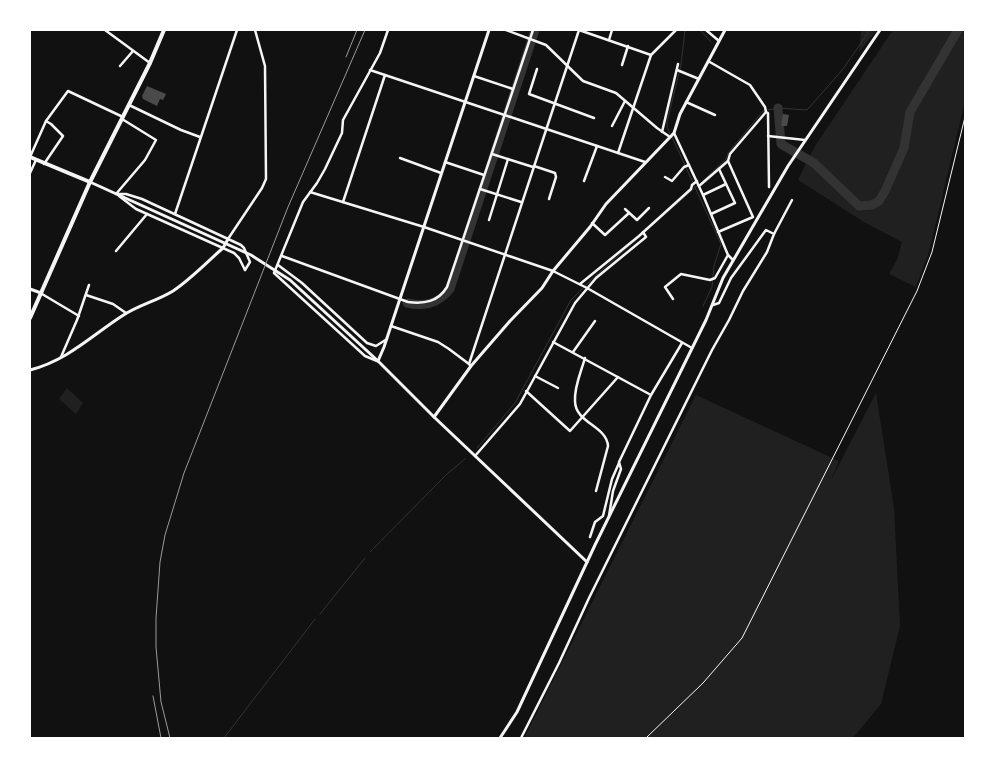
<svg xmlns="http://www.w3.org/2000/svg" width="995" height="768" viewBox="0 0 995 768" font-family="'Sofia Sans Condensed',sans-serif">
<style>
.green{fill:#202020}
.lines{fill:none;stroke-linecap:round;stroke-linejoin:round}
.stream{stroke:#333;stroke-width:1}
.river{stroke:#333;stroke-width:9}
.building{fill:#4a4a4a}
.service{stroke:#f5f5f5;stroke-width:1}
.minor{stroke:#f5f5f5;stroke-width:2.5}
.tertiary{stroke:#f5f5f5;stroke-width:3}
.secondary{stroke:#f5f5f5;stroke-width:3}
.primary{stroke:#f5f5f5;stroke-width:4}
.rail{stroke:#9a9a9a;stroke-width:1}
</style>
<rect width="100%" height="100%" fill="#111"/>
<!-- green -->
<g class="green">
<path d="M861,30h16l-18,22z"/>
<path d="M893,30h72v71l-36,151 -13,35 -27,-13 8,-14 5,-18 -38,-20 -66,-42 17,-34z"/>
<path d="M67,388l16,15 -7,11 -17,-15z"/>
<path d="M876,393l18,115 6,118 -19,78 -28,34h-329l172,-343 143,66 -8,19z"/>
</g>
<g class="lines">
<!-- stream -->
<g class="stream">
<path d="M700,30l11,12"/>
<path d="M670,134l-3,-8v-4l14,-57 4,-35"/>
<path d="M672,137l49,107 -7,22 -2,21 -9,19"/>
<path d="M703,181l23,-22 2,-6 35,-42 15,-3 29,2 36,-41 27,-39"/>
<path d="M477,448l38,-45 56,-103 22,-22 105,-93"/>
<path d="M370,552l76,-77 19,-16"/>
<path d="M320,614l45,-56"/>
<path d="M224,738l91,-119"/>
</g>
<!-- river -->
<g class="river">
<path d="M778,108l3,36 33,19 45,43 13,-1 7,-4 6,-10 19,-43 6,-36 48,-82"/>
<path d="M407,303c17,4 31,1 43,-14l85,-259"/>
</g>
</g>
<!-- building -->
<g class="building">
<path d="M147,86l19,8 -3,6 -3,-1 -3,7 -14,-7 -1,-3z"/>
<path d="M783,114l6,1 -2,11h-6z"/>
</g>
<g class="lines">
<!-- service -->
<path class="service" d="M646,738l57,-55 39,-45 175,-347 15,-39 33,-135"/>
<!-- minor -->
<g class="minor">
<path d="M105,30l45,33"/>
<path d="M506,30l40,15 37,36 33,12 41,35 13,9"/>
<path d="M579,30l72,25"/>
<path d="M706,30l13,11"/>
<path d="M609,40l3,-10"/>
<path d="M708,61l42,24 15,22 1,5 2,1 1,74"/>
<path d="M622,65l6,-19"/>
<path d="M120,66l13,-15"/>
<path d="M537,69l-8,25 65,24"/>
<path d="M370,70l275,92"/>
<path d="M677,70l22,9"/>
<path d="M474,76l39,13"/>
<path d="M686,102l29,13"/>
<path d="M129,105l52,25 19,7"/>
<path d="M46,121l22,-30 55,26"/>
<path d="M612,126l13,-25"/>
<path d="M662,132l16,-68"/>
<path d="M674,133l29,62 25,60 5,5"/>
<path d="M768,136l37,4"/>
<path d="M618,153l33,-98 25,-25"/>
<path d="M492,154l41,13"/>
<path d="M30,157l16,-36 5,3 12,12 -19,28"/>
<path d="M400,158l41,15"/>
<path d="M445,162l39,13"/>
<path d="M534,166l21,7 1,4 -7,22"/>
<path d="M30,173l6,-13"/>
<path d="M665,177l7,4 12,-14 5,-2"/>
<path d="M584,181l13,-35"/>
<path d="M699,186l29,-25 2,-7 36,-42"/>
<path d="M480,189l41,13"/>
<path d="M310,192l114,35 129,44 34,17 105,60"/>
<path d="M116,194l29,-34 11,-20 -34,-21"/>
<path d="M118,194h8l16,5 99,46 3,3 6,14 -5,8"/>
<path d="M703,195l23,-11"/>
<path d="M119,196l17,13 98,44 5,5 6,12"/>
<path d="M343,202l42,-127"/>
<path d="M625,209l12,11 12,-12"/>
<path d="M175,214l62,-184"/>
<path d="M711,214l24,-11 -16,-34"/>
<path d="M489,220l19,-61"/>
<path d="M592,223l13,12 24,-22"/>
<path d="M718,232l35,-15 -25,-56"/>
<path d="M774,234l18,-34"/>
<path d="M228,239l34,-51 4,-9 -1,-113 -10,-36"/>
<path d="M116,251l31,-37"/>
<path d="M282,256l126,46c16,2 30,0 39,-15l86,-257"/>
<path d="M278,265l24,18 65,60 9,3 11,-7"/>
<path d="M580,284l59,-48 52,-47 1,-4 5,-4"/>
<path d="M42,294l37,22"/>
<path d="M86,295l27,9 13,9"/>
<path d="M673,299l-8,-12 16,-13 29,6 5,-2 13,-23"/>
<path d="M391,326l47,16 11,7 20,15"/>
<path d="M553,342l98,53"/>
<path d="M573,352l22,-31"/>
<path d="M61,357l16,-37 12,-35"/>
<path d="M585,358c-4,14 -11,29 -10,43 0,22 32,25 33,45l-12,45"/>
<path d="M377,361l-12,-5 -91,-83 29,-71 14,-19 8,-14 17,-36 1,-13 37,-67 8,-23"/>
<path d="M471,366l-2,-2 110,-334"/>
<path d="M535,376l23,12"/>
<path d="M526,391l44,40 48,-54"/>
<path d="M475,456l45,-52 55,-101 21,-25 50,-41 -3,-5"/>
<path d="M609,516l4,-25 8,-22 -2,-7 32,-67 31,-52"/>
<path d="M590,537l5,-15 8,-6 9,-37 7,-16"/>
<path d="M521,738l38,-75 30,-65 123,-248 17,-30 14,-29 24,-39 7,-18 -8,-4 -35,48 -12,25 -6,2"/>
</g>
<!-- tertiary -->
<g class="tertiary">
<path d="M90,182l161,73 39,25 88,81 56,56 153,145"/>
<path d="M30,289l11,4"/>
<path d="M378,361l6,-14 105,-317"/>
<path d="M30,370c38,-10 61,-34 92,-54 16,-11 35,-15 51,-25 18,-12 34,-29 50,-43l5,-9"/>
<path d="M434,417l37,-51 39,-45 32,-33 11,-17 37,-44 16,-23 68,-71 6,-19 45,-84"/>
</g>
<!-- secondary -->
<path class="secondary" d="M500,738l17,-26 78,-167 111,-225 17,-42 65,-112 92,-136"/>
<!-- primary -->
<g class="primary">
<path d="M30,157l60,25"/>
<path d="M30,318l60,-136 60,-119 14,-33"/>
</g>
<!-- rail -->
<g class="rail">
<path d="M346,57l11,-27"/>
<path d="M153,696l8,42"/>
<path d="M170,738l-9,-36 -5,-55v-29l4,-56 5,-27 19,-62 104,-266 77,-177"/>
</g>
</g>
<!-- border -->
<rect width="995" height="768" fill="none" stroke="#ffffff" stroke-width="62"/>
</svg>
